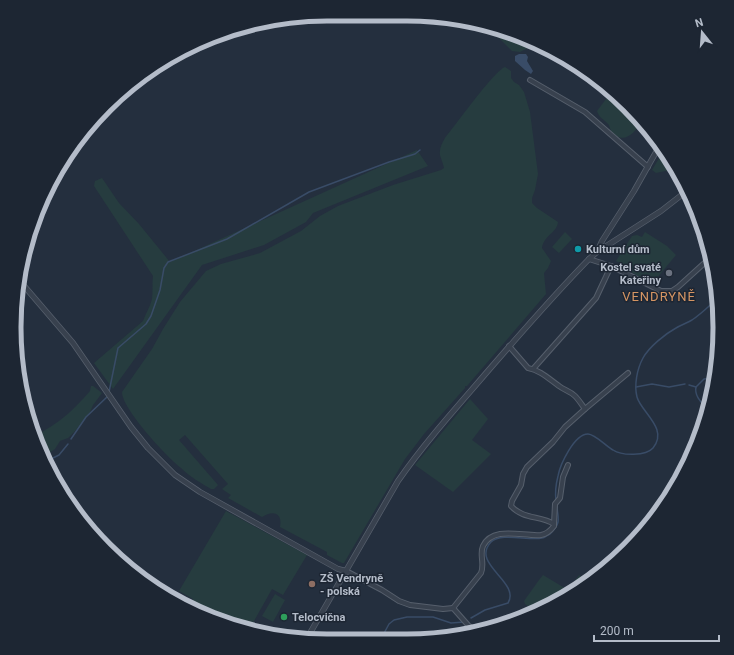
<svg xmlns="http://www.w3.org/2000/svg" width="734" height="655" viewBox="0 0 734 655" font-family="Roboto,sans-serif">
<style>
.green{fill:#263c3f}
.water{fill:#394c67}
.lines{fill:none;stroke-linecap:round;stroke-linejoin:round}
.stream{stroke:#394c67;stroke-width:1.5}
.minor-casing{stroke:#565f6c;stroke-width:6}
.tertiary-casing{stroke:#565f6c;stroke-width:6}
.minor{stroke:#38414e;stroke-width:4}
.tertiary{stroke:#38414e;stroke-width:4.5}
.culture-dot{fill:#0f9aa8;stroke:#1d2633;stroke-width:1.5}
.worship-dot{fill:#6b7280;stroke:#1d2633;stroke-width:1.5}
.education-dot{fill:#8d6e63;stroke:#1d2633;stroke-width:1.5}
.leisure-dot{fill:#2e9e5b;stroke:#1d2633;stroke-width:1.5}
.labels{text-anchor:middle;dominant-baseline:central;stroke-width:3;stroke-linejoin:round;paint-order:stroke}
.poi-label{font-size:11px;font-weight:bold;fill:#b4bcc9;stroke:#1d2633;text-anchor:start}
.quarter-label{font-size:13px;letter-spacing:1px;fill:#d59563;stroke:#1d2633}
.rim{fill:none;stroke:#b4bcc9;stroke-width:5}
</style>
<rect width="100%" height="100%" fill="#242f3e"/>
<!-- green -->
<g class="green">
<path d="M490,29l44,16 -14,7 -8,-1z"/>
<path d="M505,67l6,4v7l3,4 5,3 5,7 6,20 8,62 -3,16 -3,8v5l5,5 21,14c-1,11 -14,13 -16,26l9,13 -3,7 -4,5 2,21 -79,92h-2v2l-41,46 -19,25 -61,104h-2l-15,-8v-3l-47,-25c3,-15 -8,-17 -18,-10l-34,-19 3,-3 -9,-6 6,-5 -43,-49 -6,5 39,45 -4,4h-3c-10,-6 -21,-12 -30,-21 -15,-12 -59,-59 -59,-76l30,-43 11,-20 17,-27 26,-31 15,-7 39,-11 41,-22 19,-15 18,-10 55,-21 48,-15 3,-2c-1,-5 -3,-9 -4,-13 -1,-6 2,-12 5,-17 10,-12 49,-67 60,-71z"/>
<path d="M612,91l29,31c-6,11 -18,24 -30,9 0,-1 -2,-5 -2,-6 -5,-6 -10,-7 -12,-14z"/>
<path d="M417,150l11,16 -115,47 -7,9 -42,23 -62,20 -89,124 -19,-26 49,-42c3,-8 7,-14 9,-22 1,-8 0,-16 1,-23l-59,-90 1,-5 7,-3 17,25 20,21 31,38z"/>
<path d="M664,150l11,19 -19,4 -4,-3z"/>
<path d="M565,232l7,7 -13,14 -7,-6z"/>
<path d="M645,232l22,14 9,9 -24,29 -28,-16 1,-2 -9,-5 16,-25 5,-1 5,2z"/>
<path d="M91,386h2l9,7 -9,12 -3,7 -15,19 -7,7 -8,3 -5,8 -12,8 -8,-21c25,-14 36,-23 55,-45z"/>
<path d="M470,399l18,20 -16,21 19,14 -38,38 -38,-27z"/>
<path d="M226,511l81,44 -24,40 -11,-6 -23,41 2,1 -62,-22 -1,-1 5,-9 -14,-8z"/>
<path d="M543,575l25,15 11,-15 10,7 -44,27 -8,3 -12,-8 -1,-3 15,-21z"/>
<path d="M275,594l10,6 -12,22 -11,-6z"/>
</g>
<!-- water -->
<path class="water" d="M519,54h7l2,3 -1,4 6,10 -2,3 -6,-4 -10,-9v-5z"/>
<g class="lines">
<!-- stream -->
<g class="stream">
<path d="M689,385l7,2 8,-8 11,-1"/>
<path d="M636,387l16,-3 17,3 16,-3"/>
<path d="M696,387c-2,9 6,16 12,23"/>
<path d="M109,392l9,-44 28,-24 5,-8 9,-26 4,-22 4,-6 59,-23 82,-47 80,-30 26,-8 5,-4"/>
<path d="M71,439l15,-22 21,-20"/>
<path d="M45,462l14,-7 9,-11"/>
<path d="M556,500c-1,-7 0,-16 2,-24 2,-11 16,-42 30,-42 7,0 19,13 25,16 9,6 33,6 40,-2 16,-19 -12,-36 -16,-51 -3,-12 0,-28 6,-39 6,-11 22,-24 33,-30 5,-3 11,-5 16,-8 9,-6 17,-14 26,-22"/>
<path d="M471,618l14,-8 23,-7c13,-21 -38,-39 -17,-61 10,-10 38,-1 51,-4 3,0 5,-3 8,-4 4,-4 7,-7 8,-12 1,-5 -1,-11 -1,-16"/>
<path d="M381,640l1,-3 7,-13 5,-4 13,-3h26l18,6 13,-1"/>
</g>
<!-- minor casing -->
<g class="minor-casing">
<g id="minor">
<path d="M530,80l55,32 63,55"/>
<path d="M589,259l22,7 50,25h11l6,-4 33,-30"/>
<path d="M533,369l63,-71 15,-32"/>
<path d="M585,409l43,-36"/>
<path d="M554,524l1,-20 5,-6 3,-21 5,-12"/>
<path d="M346,571l36,19 17,11 11,4 33,4 10,-1 15,17 9,7"/>
<path d="M453,608l28,-35c4,-10 -2,-18 2,-27 10,-21 41,-9 58,-11 6,-1 10,-5 13,-9v-2c-14,-9 -30,-4 -43,-18l1,-5 9,-16 2,-11 4,-7 26,-25 12,-15 20,-18c-3,-4 -6,-9 -10,-13 -5,-5 -11,-6 -16,-10 -10,-7 -19,-16 -31,-18l-19,-22"/>
</g>
</g>
<!-- tertiary casing -->
<g class="tertiary-casing">
<g id="tertiary">
<path d="M597,252l5,-11 32,-50 26,-46"/>
<path d="M19,280l54,63 58,84 17,21 27,27 25,17 138,77 8,2"/>
<path d="M306,640l92,-159c23,-33 50,-64 77,-95 37,-43 74,-86 114,-127l8,-7 64,-41 27,-21"/>
</g>
</g>
<!-- minor -->
<use href="#minor" class="minor"/>
<!-- tertiary -->
<use href="#tertiary" class="tertiary"/>
</g>
<!-- markers -->
<circle class="culture-dot" cx="578" cy="249" r="4"/>
<circle class="worship-dot" cx="669" cy="273" r="4"/>
<circle class="education-dot" cx="312" cy="584" r="4"/>
<circle class="leisure-dot" cx="284" cy="617" r="4"/>
<g class="labels">
<!-- poi labels -->
<g class="poi-label">
<text x="586" y="249">Kulturní dům</text>
<text x="661" y="267" text-anchor="end">Kostel svaté<tspan x="661" dy="13">Kateřiny</tspan></text>
<text x="320" y="578">ZŠ Vendryně<tspan x="320" dy="13">- polská</tspan></text>
<text x="292" y="617">Telocvična</text>
</g>
<!-- quarter labels -->
<g class="quarter-label">
<text x="659" y="296">VENDRYNĚ</text>
</g>
</g>
<!-- crop -->
<path d="M0 0H734V655H0ZM327 21H407A306 306 0 0 1 713 327V328A306 306 0 0 1 407 634H327A306 306 0 0 1 21 328V327A306 306 0 0 1 327 21Z" fill="#1d2633" fill-rule="evenodd"/>
<path class="rim" d="M327 21H407A306 306 0 0 1 713 327V328A306 306 0 0 1 407 634H327A306 306 0 0 1 21 328V327A306 306 0 0 1 327 21Z"/>
<!-- north arrow -->
<g transform="translate(702 32) rotate(343)" stroke="#1d2633" stroke-width="3" paint-order="stroke">
<path d="M0-3L7 15L0 10L-7 15Z" fill="#b4bcc9"/>
<text y="-6" font-size="11" font-weight="bold" text-anchor="middle" fill="#b4bcc9">N</text>
</g>
<!-- scale -->
<path d="M594 635v6h125v-6" fill="none" stroke="#b4bcc9" stroke-width="2"/>
<text x="600" y="635" font-size="12" fill="#b4bcc9" stroke="#1d2633" stroke-width="3" paint-order="stroke">200 m</text>
</svg>
